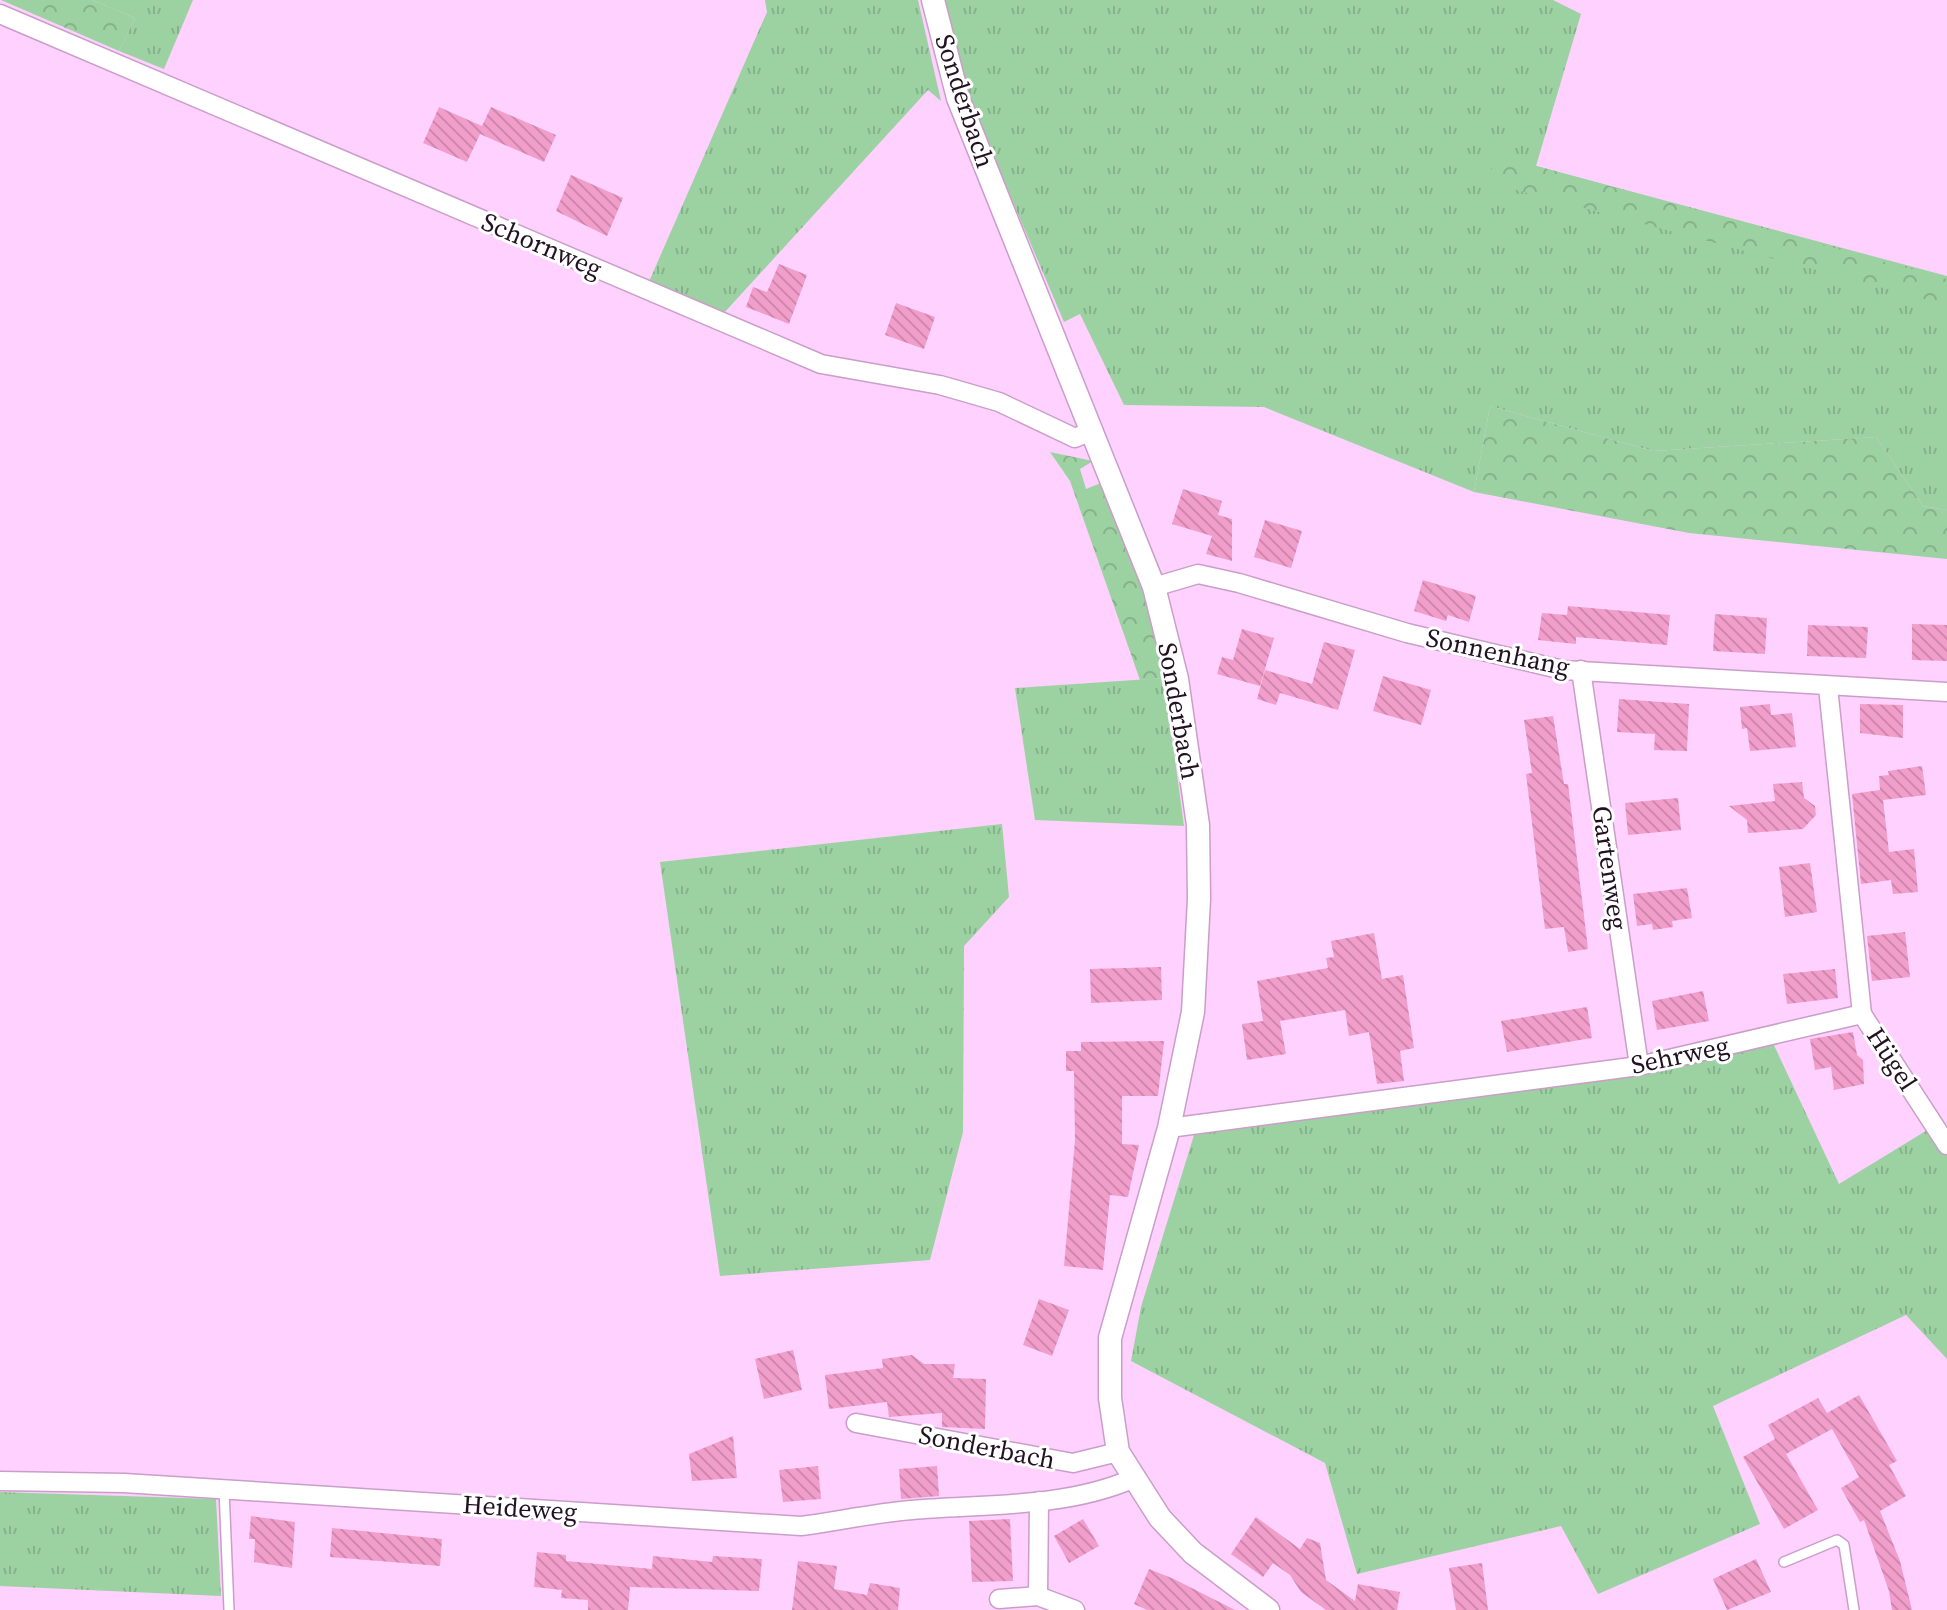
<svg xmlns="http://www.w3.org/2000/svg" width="1947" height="1610" viewBox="0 0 1947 1610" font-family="'Source Serif 4',serif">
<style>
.grass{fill:url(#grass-tufts)}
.forest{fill:url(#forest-crowns)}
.building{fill:url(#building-back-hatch)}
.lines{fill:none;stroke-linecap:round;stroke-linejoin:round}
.service-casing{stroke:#ca9ec9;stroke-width:12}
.minor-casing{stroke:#ca9ec9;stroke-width:21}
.tertiary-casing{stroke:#ca9ec9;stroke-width:25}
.service{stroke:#fff;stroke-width:9}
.minor{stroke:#fff;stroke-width:18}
.tertiary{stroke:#fff;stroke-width:22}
.labels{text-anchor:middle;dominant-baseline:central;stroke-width:6;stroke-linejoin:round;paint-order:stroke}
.street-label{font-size:26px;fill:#211121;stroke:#fff}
</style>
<defs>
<pattern id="grass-tufts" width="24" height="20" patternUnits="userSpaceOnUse" patternTransform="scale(2)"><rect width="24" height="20" fill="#9cd1a1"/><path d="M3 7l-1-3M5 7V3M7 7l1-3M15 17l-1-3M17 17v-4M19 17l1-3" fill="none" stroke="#86b28a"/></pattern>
<pattern id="forest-crowns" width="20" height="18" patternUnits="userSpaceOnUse" patternTransform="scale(2)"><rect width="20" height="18" fill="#9cd1a1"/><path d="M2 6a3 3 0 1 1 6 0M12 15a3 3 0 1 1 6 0" fill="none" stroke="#86b28a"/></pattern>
<pattern id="building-back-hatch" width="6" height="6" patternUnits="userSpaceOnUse" patternTransform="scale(2)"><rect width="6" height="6" fill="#f29ecb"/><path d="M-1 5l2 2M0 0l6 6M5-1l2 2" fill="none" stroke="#cf87ae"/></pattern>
</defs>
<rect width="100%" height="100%" fill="#ffd1fe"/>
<!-- grass -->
<g class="grass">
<path d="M92,0h101l-29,69 -45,-18 16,-33z"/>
<path d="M765,0h153l23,101 -13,-11 -205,224 -75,-30 119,-272z"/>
<path d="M945,0h608l28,14 -45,152 411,110v234l-24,-4 -47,-69 -223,14 -163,-45 -16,86 -210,-85 -140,-2 -44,-91 -16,8 -94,-221z"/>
<path d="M1164,678l20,148 -149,-6 -20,-132z"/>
<path d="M1002,824l7,73 -45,49 -1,186 -33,128 -210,16 -60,-414z"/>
<path d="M1772,1041l67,143 90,-55 18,26v204l-41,-44 -193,91 47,118 -162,70 -37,-68 -204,48 -32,-111 -194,-102 10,-54 53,-172 442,-62z"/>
<path d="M0,1492l216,7 5,97 -221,-10z"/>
</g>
<!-- forest -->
<g class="forest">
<path d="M1,0h91l43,18 -16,33z"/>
<path d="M1497,155l450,124v26l-460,-123z"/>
<path d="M1490,406l163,45 223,-14 47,69 24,4v49l-258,-26 -215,-41z"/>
<path d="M1050,452l43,9 -13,8 6,20 15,-6 42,108 21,87 -24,2 -70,-199z"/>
</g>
<!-- building -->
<g class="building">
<path d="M439,107l43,19 9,-19 65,28 -12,27 -64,-28 -13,28 -44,-19z"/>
<path d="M571,175l52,23 -16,38 -51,-25z"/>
<path d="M779,264l28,11 -18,49 -43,-17 7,-20 14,5z"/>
<path d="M896,303l39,14 -11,32 -39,-14z"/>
<path d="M1183,489l39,12 -4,14 14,4v42l-26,-7 6,-18 -40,-12z"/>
<path d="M1265,520l37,11 -11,37 -37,-11z"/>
<path d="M1423,580l53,16 -7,26 -21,-7 -2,6 -32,-10z"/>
<path d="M1568,606l102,9 -3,30 -91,-8v7l-38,-4 4,-27 25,2z"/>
<path d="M1715,614l52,4 -2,36 -52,-3z"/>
<path d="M1912,624l35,1v36l-35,-1z"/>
<path d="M1808,625l60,2 -2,31 -59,-2z"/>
<path d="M1242,629l32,9 -14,48 -43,-12 5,-17 11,3z"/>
<path d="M1324,642l31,8 -17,60 -58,-17 -4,12 -19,-6 8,-29 47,14z"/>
<path d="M1383,676l48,14 -10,35 -48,-14z"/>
<path d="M1619,699l70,5 -2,47 -33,-1 1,-16 -38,-2z"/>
<path d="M1770,704l1,11 21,-2 4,34 -46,4 -3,-23 -5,1 -2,-22z"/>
<path d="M1860,704l43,1v33l-43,-5z"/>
<path d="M1553,716l11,68h4l20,165 -20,3 -4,-25 -19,2 -19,-155 6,-1 -8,-53z"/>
<path d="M1922,766l4,29 -43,5 6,52 25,-3 4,43 -25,2 -2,-14 -30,4 -9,-90 28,-4 -1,-14 10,-1 -1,-4z"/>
<path d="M1802,782l2,16 11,8 1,9 -13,14 -55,4 -1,-13 -18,-14 46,-5 -2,-17z"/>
<path d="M1678,798l3,32 -53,5 -3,-32z"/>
<path d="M1810,863l7,49 -32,5 -6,-50z"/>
<path d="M1687,888l5,30 -20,3 1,6 -20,3 -1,-6 -15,2 -4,-32z"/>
<path d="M1905,932l5,45 -38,4 -5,-45z"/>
<path d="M1374,933l8,46 21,-4 11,73 -14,3 4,30 -27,3 -8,-52 -20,4 -4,-26 -65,11 6,33 -39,6 -5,-36 21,-3 -6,-40 71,-13 -2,-10 8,-1 -3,-16z"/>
<path d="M1161,967l1,33 -71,3 -1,-34z"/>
<path d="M1835,969l3,29 -51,6 -4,-30z"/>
<path d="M1703,991l6,30 -52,9 -5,-29z"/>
<path d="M1587,1007l5,31 -85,14 -6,-31z"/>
<path d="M1853,1032l4,23 6,5 1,24 -30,6 -3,-23 -16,3 -5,-31z"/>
<path d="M1164,1041l-6,55h-36v48l17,1 -11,52 -18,-2 -7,75 -39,-4 11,-126 -1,-69h-8v-20h15v-9z"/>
<path d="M1039,1299l30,11 -17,46 -29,-11z"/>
<path d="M793,1350l9,40 -38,9 -9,-40z"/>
<path d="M912,1355l12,9h31l-2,14 33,1 -1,50 -43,-2v-14l-53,4 -2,-15 -58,7 -4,-34 58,-7 -1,-9z"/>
<path d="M1859,1395l38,66 -8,4 17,31 -26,15 20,50 12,49h-20l-3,-19 -25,-71 -4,2 -19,-34 18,-11 -27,-48 -46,25 32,56 -34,19 -41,-72 32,-18 -7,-14 50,-27 9,15z"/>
<path d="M733,1436l4,42 -45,3 -3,-27z"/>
<path d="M818,1466l3,33 -38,3 -4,-32z"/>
<path d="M937,1466l2,30 -38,3 -2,-30z"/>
<path d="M251,1516l44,6 -3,46 -38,-6 1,-23h-6z"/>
<path d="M1256,1517l44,32 7,-11 13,5 6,37 29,21 3,-17 42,8 -3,18h-71l-25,-18 -11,-17 -17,-12 -10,14 -32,-23z"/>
<path d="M1010,1519l3,62 -41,1 -3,-61z"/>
<path d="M1083,1519l16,27 -30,17 -15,-27z"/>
<path d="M332,1528l110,11 -2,27 -110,-9z"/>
<path d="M537,1552l29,3v6l86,8 1,-13 59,6 1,-6 49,3 -3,32 -129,-4 -2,23h-40v-10l-27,-2 1,-8 -28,-3z"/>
<path d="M1756,1559l15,33 -44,18 -14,-31z"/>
<path d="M798,1561l39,5 -3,23 33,6 3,-12 30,5 -2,22h-106z"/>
<path d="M1482,1563l6,47h-32l-7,-42z"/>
<path d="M1149,1569l25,10 61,31h-88l-13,-6z"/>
</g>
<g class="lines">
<!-- service casing -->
<g class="service-casing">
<g id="service">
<path d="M224,1489l5,121"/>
<path d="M1784,1562l53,-22 7,5 10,65"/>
</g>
</g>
<!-- minor casing -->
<g class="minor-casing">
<g id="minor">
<path d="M0,14l821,350 119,21 59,17 76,36 18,-8"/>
<path d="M1154,587l44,-13 41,9 168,50 156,37 384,22"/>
<path d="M1581,670l58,396"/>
<path d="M1862,1014l85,131"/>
<path d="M1169,1128l470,-62 223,-52 -34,-327"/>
<path d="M856,1423l217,40 45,-11"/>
<path d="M0,1481l124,2 677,43c37,-5 74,-13 111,-16 72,-6 153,-2 220,-31"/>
<path d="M1038,1596l1,-95"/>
<path d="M999,1599l39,-3 37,14"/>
</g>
</g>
<!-- tertiary casing -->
<g class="tertiary-casing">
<path id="tertiary" d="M933,0l25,98 196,489 23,92 21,146 1,74 -6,113 -24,116 -59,210v60l8,54 42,66 33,35 75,57"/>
</g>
<!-- service -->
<use href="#service" class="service"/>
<!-- minor -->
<use href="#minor" class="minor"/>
<!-- tertiary -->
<use href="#tertiary" class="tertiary"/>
</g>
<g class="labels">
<!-- street labels -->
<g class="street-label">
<text transform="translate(965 101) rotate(72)">Sonderbach</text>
<text transform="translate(542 245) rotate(23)">Schornweg</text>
<text transform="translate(1498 652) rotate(12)">Sonnenhang</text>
<text transform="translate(1179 711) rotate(80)">Sonderbach</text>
<text transform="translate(1610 868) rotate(82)">Gartenweg</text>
<text transform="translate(1680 1055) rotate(-12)">Sehrweg</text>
<text transform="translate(1892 1059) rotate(57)">Hügel</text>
<text transform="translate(987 1447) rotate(11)">Sonderbach</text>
<text transform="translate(520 1508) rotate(4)">Heideweg</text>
</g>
</g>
</svg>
